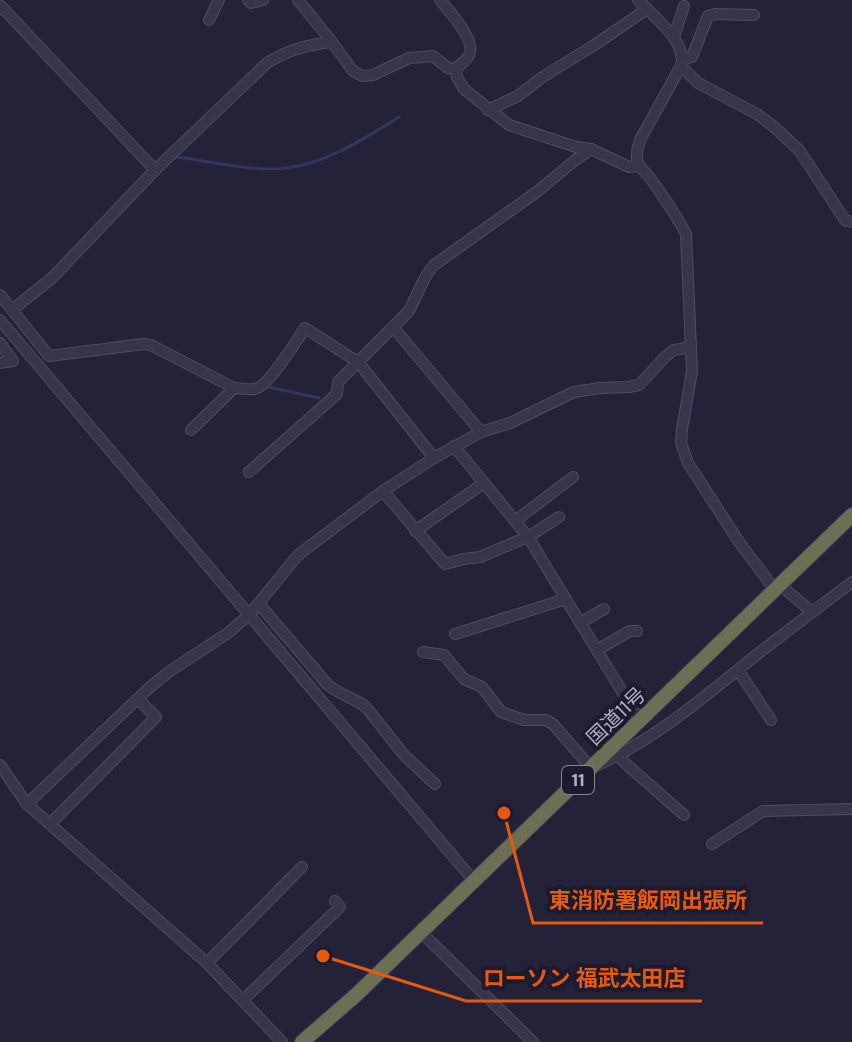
<svg xmlns="http://www.w3.org/2000/svg" width="852" height="1042" viewBox="0 0 852 1042" font-family="'DM Sans','Noto Sans JP',sans-serif">
<style>
.lines{fill:none;stroke-linecap:round;stroke-linejoin:round}
.stream{stroke:#37345e;stroke-width:3}
.minor-casing{stroke:#4f4d61;stroke-width:12}
.highway-casing{stroke:#3f3d51;stroke-width:16}
.minor{stroke:#373549;stroke-width:10}
.highway{stroke:#6c6f53;stroke-width:14}
.labels{text-anchor:middle;dominant-baseline:central;stroke-width:8;stroke-linejoin:round;paint-order:stroke}
.shield{fill:#1c1b2e;stroke:#858398;stroke-width:2}
.shield-label{font-size:18px;font-weight:bold;fill:#b2b0c5}
.street-label{font-size:20px;fill:#b2b0c5;stroke:#1c1b2e}
.leader{fill:none;stroke:#e8590c;stroke-width:3}
.callout-dot{fill:#e8590c;stroke:#1c1b2e;stroke-width:3}
.callout-label{font-size:22px;text-anchor:middle;font-weight:bold;fill:#e8590c;stroke:#1c1b2e;stroke-width:8;stroke-linejoin:round;paint-order:stroke}
</style>
<rect width="100%" height="100%" fill="#232239"/>
<g class="lines">
<!-- stream -->
<g class="stream">
<path d="M176,157c35,4 74,15 110,11 42,-5 79,-30 113,-51"/>
<path d="M35,298l21,-18"/>
<path d="M115,343l28,-4"/>
<path d="M264,386l55,12"/>
</g>
<!-- minor casing -->
<g class="minor-casing">
<g id="minor">
<path d="M248,0l3,3 12,-3"/>
<path d="M298,0l34,42"/>
<path d="M440,0c9,11 37,41 29,55 -3,6 -9,9 -13,14"/>
<path d="M638,0c15,16 50,42 43,66l-40,72c-3,8 -6,17 -3,25 2,6 9,10 12,15 13,18 26,36 36,56l6,137 -10,58 -1,14 7,20 51,79 36,48"/>
<path d="M0,5l155,165"/>
<path d="M209,20l10,-20"/>
<path d="M674,37l10,-31"/>
<path d="M684,59l8,-2 16,-41 7,-2 39,1"/>
<path d="M681,66l17,17 59,31 16,12 26,24 46,70 7,2"/>
<path d="M488,110l30,-14 23,-18 55,-34 51,-35"/>
<path d="M0,295l49,61 95,-12 7,1 83,43c6,0 15,2 21,1 14,-3 41,-48 50,-61l53,34 76,96"/>
<path d="M12,310l41,-33 102,-107 112,-107c19,-12 43,-19 65,-21l21,29 9,5 11,-1 36,-17 24,-2 15,12 8,1 1,8 7,12 45,36 67,22 15,2 38,18 10,-1"/>
<path d="M0,320l474,561"/>
<path d="M393,327l88,105"/>
<path d="M0,343l13,18 -13,2"/>
<path d="M191,430l43,-42"/>
<path d="M454,446l74,91 112,184"/>
<path d="M249,472l88,-78 1,-12 70,-70c10,-16 13,-33 26,-47l104,-74 36,-30 17,-12"/>
<path d="M383,491l62,73 19,-5 16,-2 48,-20 31,-20"/>
<path d="M515,521l58,-44"/>
<path d="M415,531l69,-48"/>
<path d="M780,585l32,27"/>
<path d="M259,604l69,81c12,10 26,13 38,22l38,48 31,29"/>
<path d="M580,623l24,-14"/>
<path d="M455,634l111,-35"/>
<path d="M597,650l33,-19h7"/>
<path d="M423,652l21,3 20,24 18,8 19,25 23,8h22l7,4 38,44c56,-24 101,-61 148,-99 37,-30 75,-58 113,-87"/>
<path d="M738,670l33,50"/>
<path d="M619,756l7,8 58,51"/>
<path d="M0,765l27,39 180,159 75,79"/>
<path d="M27,804l123,-117 20,-16 58,-38 22,-19 48,-59 85,-64 51,-33 47,-26 29,-9 64,-31 26,-4 29,-1 10,-2 27,-29 8,-6 17,-3"/>
<path d="M50,824l106,-107 -18,-18"/>
<path d="M712,844l51,-33 89,-2"/>
<path d="M421,932l112,110"/>
<path d="M207,963l95,-96"/>
<path d="M243,1000l97,-93 -5,-6"/>
</g>
</g>
<!-- highway casing -->
<g class="highway-casing">
<path id="highway" d="M302,1042l54,-47 496,-480"/>
</g>
<!-- minor -->
<use href="#minor" class="minor"/>
<!-- highway -->
<use href="#highway" class="highway"/>
</g>
<g class="labels">
<!-- shield labels -->
<rect class="shield" x="562" y="766" width="32" height="28" rx="6"/>
<g class="shield-label">
<text x="578" y="780">11</text>
</g>
<!-- street labels -->
<g class="street-label">
<text transform="translate(616 716) rotate(-44)">国道11号</text>
</g>
</g>
<!-- callouts -->
<path class="leader" d="M504 813L533 923H763M323 956L466 1001H702"/>
<g class="callout-dot">
<circle cx="504" cy="813" r="8"/>
<circle cx="323" cy="956" r="8"/>
</g>
<g class="callout-label">
<text x="648" y="908">東消防署飯岡出張所</text>
<text x="584" y="986">ローソン 福武太田店</text>
</g>
</svg>
